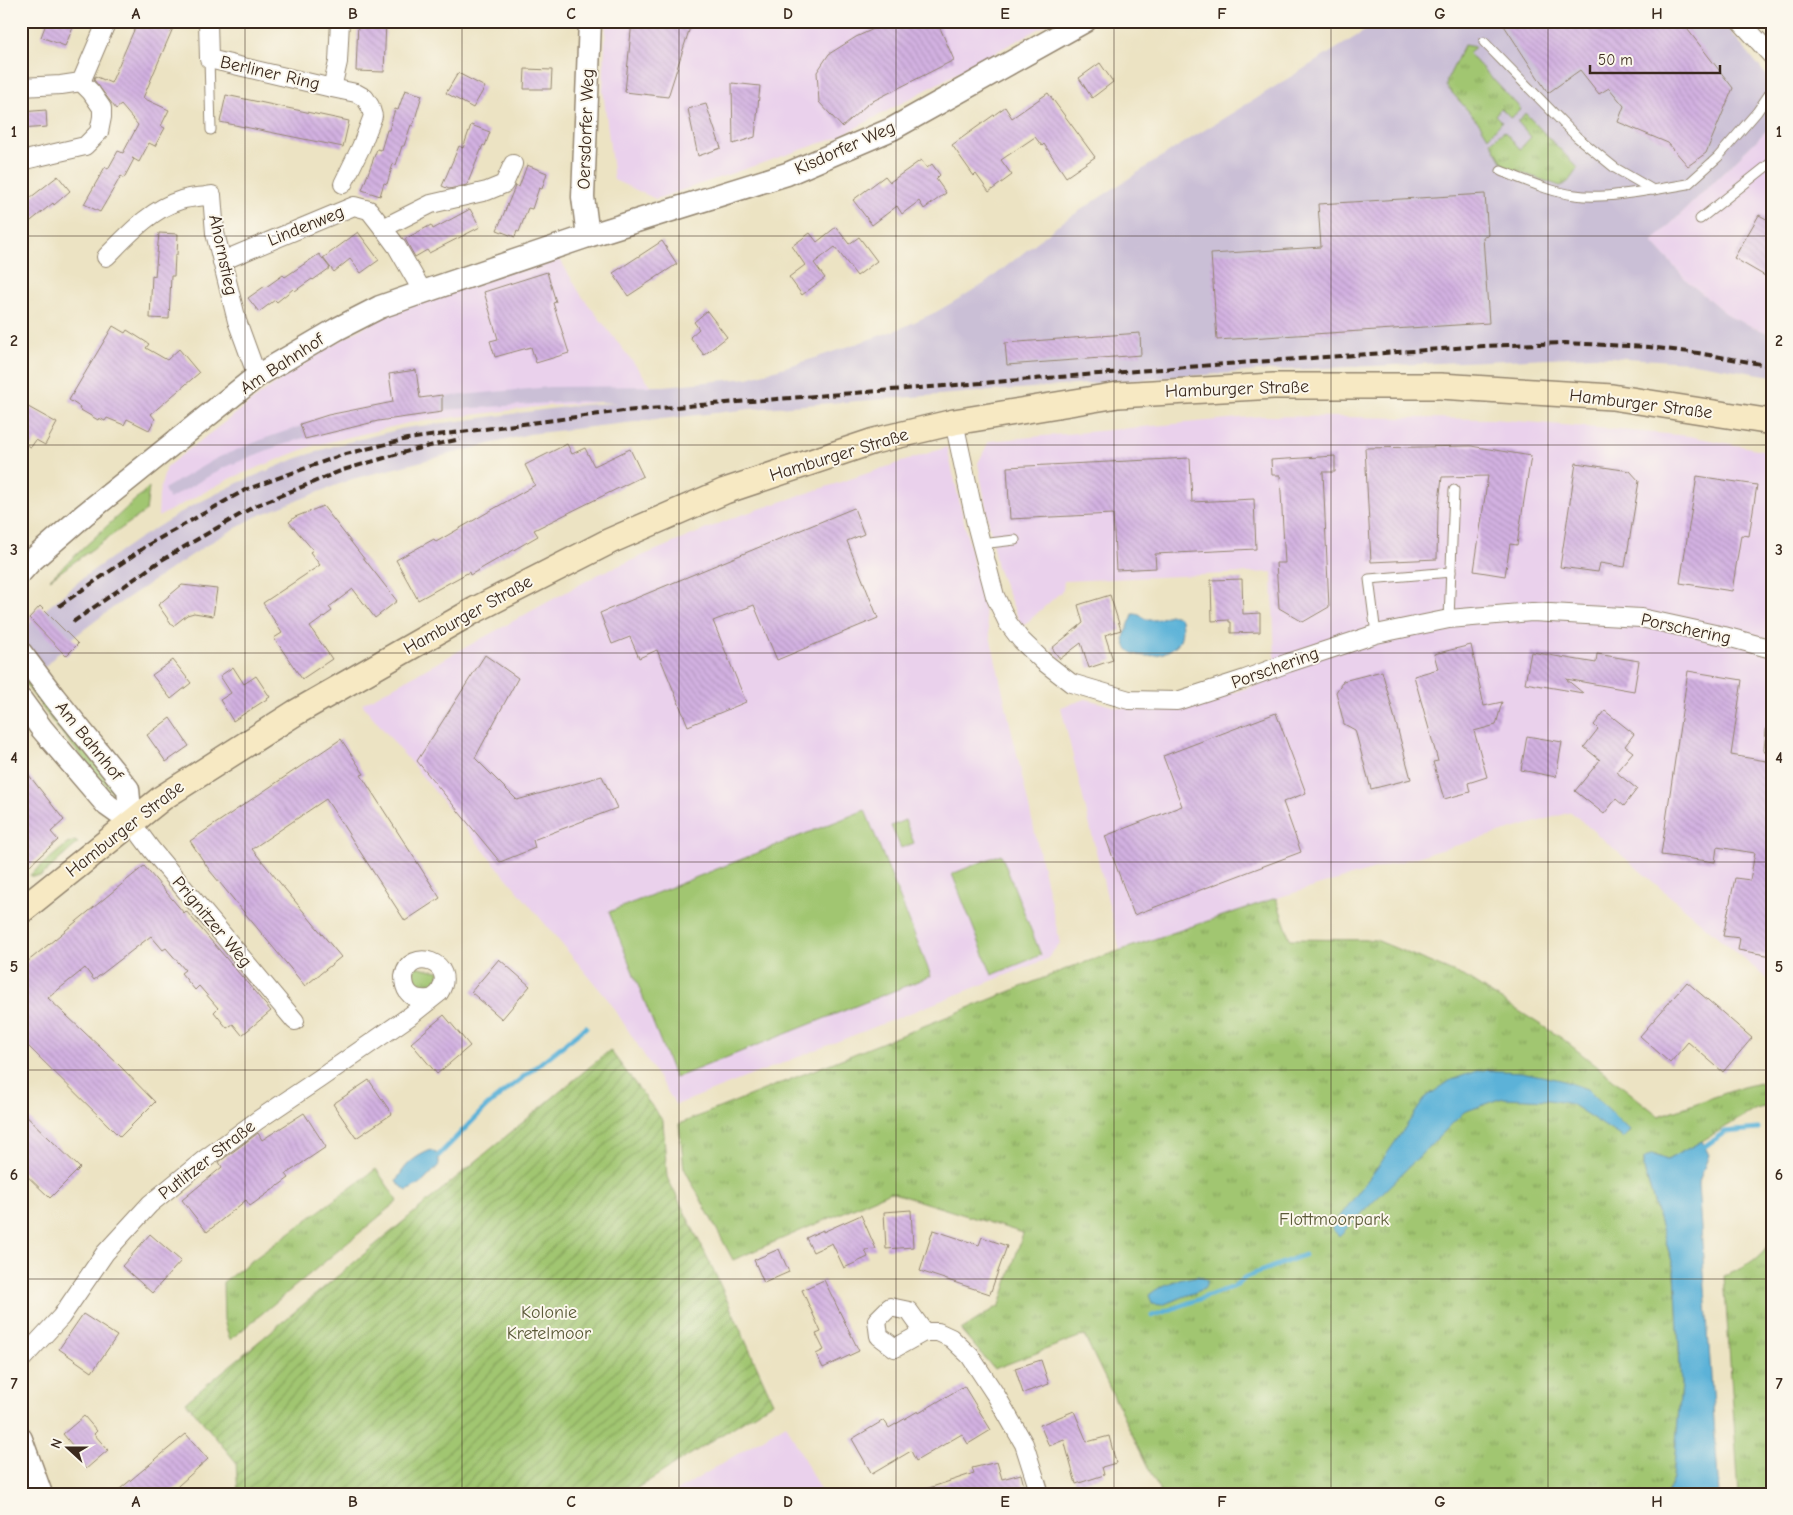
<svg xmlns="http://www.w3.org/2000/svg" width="1793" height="1515" viewBox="0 0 1793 1515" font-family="'Comic Neue',sans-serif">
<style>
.built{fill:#ead1ec}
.railway{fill:#cabfd6}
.grass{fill:url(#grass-tufts);stroke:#6e7848}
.garden{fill:url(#garden-furrows);stroke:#6e7848}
.pitch{fill:#a1c671;stroke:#6e7848}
.water{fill:#5cb2d8;stroke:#4c6e7b}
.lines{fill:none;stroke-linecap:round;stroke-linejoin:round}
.stream{stroke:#5cb2d8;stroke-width:5}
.building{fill:url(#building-back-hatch)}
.service-casing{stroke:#948670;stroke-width:11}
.minor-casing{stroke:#948670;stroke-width:20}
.tertiary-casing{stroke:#948670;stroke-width:25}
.secondary-casing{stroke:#948670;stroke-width:28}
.service{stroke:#fff;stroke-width:9}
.minor{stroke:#fff;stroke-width:18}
.tertiary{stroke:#fff;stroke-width:22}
.secondary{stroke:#f7e9c3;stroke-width:25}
.rail{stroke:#3b2a1e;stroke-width:4;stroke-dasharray:8 4;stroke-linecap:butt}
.grid{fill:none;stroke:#3b2a1e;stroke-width:1;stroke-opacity:0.55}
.labels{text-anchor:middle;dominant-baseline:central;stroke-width:4;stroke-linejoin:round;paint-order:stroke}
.street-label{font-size:18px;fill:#3b2a1e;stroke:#fbf7ec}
.park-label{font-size:18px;fill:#5a5937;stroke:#fbf7ec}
.neatline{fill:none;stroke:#3b2a1e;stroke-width:2}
.grid-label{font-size:16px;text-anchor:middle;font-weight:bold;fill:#3b2a1e}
</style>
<defs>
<pattern id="grass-tufts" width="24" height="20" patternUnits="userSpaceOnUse" patternTransform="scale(1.25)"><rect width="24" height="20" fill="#a1c671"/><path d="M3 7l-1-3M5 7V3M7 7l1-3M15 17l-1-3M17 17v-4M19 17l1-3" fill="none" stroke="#84a15c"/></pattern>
<pattern id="garden-furrows" width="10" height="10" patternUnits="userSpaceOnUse" patternTransform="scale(1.25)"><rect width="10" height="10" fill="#a1c671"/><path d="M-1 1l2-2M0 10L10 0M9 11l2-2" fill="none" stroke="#84a15c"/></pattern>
<pattern id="building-back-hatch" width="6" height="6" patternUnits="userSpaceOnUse" patternTransform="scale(1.25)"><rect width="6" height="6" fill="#d2b1e1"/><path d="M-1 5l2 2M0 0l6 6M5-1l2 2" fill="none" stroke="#b598c1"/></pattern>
</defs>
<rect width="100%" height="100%" fill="#fbf7ec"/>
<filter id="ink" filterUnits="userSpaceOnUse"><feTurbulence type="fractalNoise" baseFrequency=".02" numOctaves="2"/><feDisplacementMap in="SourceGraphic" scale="10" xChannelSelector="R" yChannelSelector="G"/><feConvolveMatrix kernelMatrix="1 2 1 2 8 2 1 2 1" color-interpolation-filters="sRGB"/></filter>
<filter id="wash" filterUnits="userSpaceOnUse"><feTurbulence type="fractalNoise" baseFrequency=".0096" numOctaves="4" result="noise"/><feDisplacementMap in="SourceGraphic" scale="20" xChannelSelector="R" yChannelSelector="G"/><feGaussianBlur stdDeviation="1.12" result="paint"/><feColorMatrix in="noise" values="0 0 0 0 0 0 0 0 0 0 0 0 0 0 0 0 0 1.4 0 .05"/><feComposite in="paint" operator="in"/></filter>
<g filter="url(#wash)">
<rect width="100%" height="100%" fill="#ece3c3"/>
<!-- built -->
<g class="built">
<path d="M606,21h447l-214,116 -183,62 -42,-19 -11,-90z"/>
<path d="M1772,125v210l-42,-18 -42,-35 -36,-40z"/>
<path d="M555,251l26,44 69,89 8,14 -113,8 -137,17 -96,23 -83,33 -71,38 1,-23 7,-27 103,-79 60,-41 55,-31z"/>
<path d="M1262,416l231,3 196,17 83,16v531l-201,-171 -295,86 -156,52 -59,-243 25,-8 34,9 62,1 99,-32 -6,-16 -3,-89 -208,9 -1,9 -41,37 -25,-59 -19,-105 11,-22z"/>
<path d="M947,447l113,496 -13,16 -371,146 -66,-103 -248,-298 237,-130 136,-57z"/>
<path d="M786,1424l36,70h-150z"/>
</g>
<!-- railway -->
<path class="railway" d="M1381,21h341l50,61v43l-120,117 36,40 42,35 42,18v41l-84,-14 -93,-6 -337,15 -508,38 -221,25 -177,45 -97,38 -45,26 -96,64 -40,30 -53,54v-61l68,-57 49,-34 50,-31 50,-25 57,-24 42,-14 68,-17 176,-23 37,-2 -39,-2 -136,9 -63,9 -49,10 -61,20 -47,19 -54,31 -5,-10 53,-31 49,-20 61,-21 115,-20 107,-10 115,-1 84,-8 64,-19 87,-30 37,-17 48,-28 77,-61 108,-71z"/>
<!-- grass -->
<g class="grass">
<path d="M1464,45l11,2 -6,7 52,55 -10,9 -10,-10 -6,7 7,7 -14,15 -8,-13 -34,-38 1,-6z"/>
<path d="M1525,113l53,55 -10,14 -8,4 -55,-19 -14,-25 13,-11 16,18 11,-12 -13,-15z"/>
<path d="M149,487l-3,24 -96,68z"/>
<path d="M21,668l99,121 -7,5 -58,-69 -28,-39 -6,-5z"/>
<path d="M75,841l3,2 -37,33h-10l-1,-1 37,-31z"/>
<path d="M1276,898l14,41 86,1 89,37 98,62 96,77 84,-29 29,-7v25l-16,4 -54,32 -35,19 -15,-6 -8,5v10l31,103 6,113 -8,93 -7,16h-507v-4l-75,-155 -90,34 -33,-39 39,-25 23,-72 -133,-41 -157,68 -49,-92 -5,-44 392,-157z"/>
<path d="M410,965l32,7 -19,28 -18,-25z"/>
<path d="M376,1169l22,32 -168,139 -6,-20 -1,-38z"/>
<path d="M1772,1241v253h-33l-15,-218c21,-8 34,-15 48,-35z"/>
</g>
<!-- garden -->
<path class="garden" d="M610,1050l53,71 4,56 46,92 60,133 -145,92h-390l-2,-32 -50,-60z"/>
<!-- pitch -->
<g class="pitch">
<path d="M865,810l66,166 -256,102 -66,-166z"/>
<path d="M905,820l9,23 -13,5 -10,-22z"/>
<path d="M1001,854l40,101 -49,20 -40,-101z"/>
</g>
<!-- water -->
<g class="water">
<path d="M1133,614c8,-1 11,7 19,6 12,0 19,-11 29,-1 1,7 2,16 -2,23 -11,16 -52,22 -55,-2 0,-9 7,-18 9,-26z"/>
<path d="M1479,1070l43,2 39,8 26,9 43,42 -7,7 -52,-34 -22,-4 -46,-2 -39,14 -125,124 -8,-8 49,-64 46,-67 25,-17z"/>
<path d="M1702,1141l7,14 -11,29 21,310h-53l7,-16 8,-93 -6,-113 -31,-103v-10l8,-5 15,6z"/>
<path d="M431,1150l8,5v10l-15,16 -17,10 -11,-9c8,-17 18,-25 35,-32z"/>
<path d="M1198,1276l10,4 -4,9 -42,16 -10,-1 -3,-9c14,-12 31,-16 49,-19z"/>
</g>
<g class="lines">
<!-- stream -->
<g class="stream">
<path d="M1701,1149l24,-17 33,-3"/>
<path d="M439,1155l48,-49 99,-79"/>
<path d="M1152,1316l81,-29 13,-10 58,-22"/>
</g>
</g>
<g id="blocks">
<!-- building -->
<g class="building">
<path d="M47,21h29l-11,25 -24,-9z"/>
<path d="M138,21h38l-33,77 26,12 -8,16 4,2 -10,18 -6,-3 -10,19 -7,-4 2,1 -10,19 -3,-2 -21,36 -16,-8 21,-37 3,2 10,-18 5,2 15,-28 -17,-20 -5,4 -22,-29 1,-4 16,7z"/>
<path d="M358,21h28l-2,51 -28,-1z"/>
<path d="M632,21h60l-24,76 -43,-5z"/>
<path d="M891,21h46l17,39 -85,43 -27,24 -23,-25 -2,-30 12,-18 27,-17z"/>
<path d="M1501,21h180l52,67 -27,65 -18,13 -20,-23 -50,-21 6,-16 -15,-18 -10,6 -19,-24 -32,23z"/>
<path d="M1100,63l13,19 -21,16 -13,-20z"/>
<path d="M525,69l27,1 -1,19h-27z"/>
<path d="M458,73l27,14 -12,21 -27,-15z"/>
<path d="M732,83l28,3 -5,51 -22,7z"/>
<path d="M405,90l17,5 -9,31 -2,-1 -7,21h-2l-6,19 -3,-1 -6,20 -3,-1 -4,13 -18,-6 15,-41 4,1 6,-20h2l6,-21 3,1z"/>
<path d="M1048,93l47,64 -29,20 -22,-33 -2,2 -7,-9 -34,23 11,15 -23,17 -13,-18 -2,2 -22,-31 53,-38 7,11z"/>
<path d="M226,95l123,26 -6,26 -123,-25z"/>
<path d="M706,104l15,44 -23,8 -10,-47z"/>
<path d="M46,110l1,17 -26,2v-17z"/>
<path d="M471,125l19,7 -5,14 -2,-1 -16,40 -18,4 -7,-3 17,-40 4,2z"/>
<path d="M921,160l6,8 5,-4 8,11 -4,4 10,14 -22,16 -5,-8 -17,13 -5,-8 -25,19 -19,-25 32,-24 5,6z"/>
<path d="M527,165l20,8 -5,16 -3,-1 -7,21 -4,-1 -9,24 -2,-1 -2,6 -18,-7 17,-41 1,-4 4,2z"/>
<path d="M58,176l12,15 -16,14 -1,-2 -32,26v-24z"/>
<path d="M1485,194l3,42 -5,1 6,86 -272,17 -6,-86 110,-7 -3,-43z"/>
<path d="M470,209l10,18 -51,26 -2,-3 -12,7 -10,-18 26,-14 2,4z"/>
<path d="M1759,215l13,7v58l-38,-22z"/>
<path d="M836,227l13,17 10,-7 18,24 -20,15 -22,-29 -21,16 11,15 -23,17 -13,-18 16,-12 -13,-19 18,-13 7,9z"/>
<path d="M358,232l21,28 -18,13 -11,-14 -16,13 -11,-14z"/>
<path d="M159,233l19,1 -1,21h-2l-1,21h-3l-2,43 -19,-1 2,-43 3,1z"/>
<path d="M662,241l15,23 -49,32 -15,-23z"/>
<path d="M319,254l11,14 -17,12 -1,-1 -17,12 -2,-2 -16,13 -2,-2 -16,12 -11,-14 17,-12 1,1 17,-12 2,2z"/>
<path d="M547,272l9,30 -3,1 16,50 -33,10 -5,-16 -36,10 -5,-16 8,-2 -14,-47z"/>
<path d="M707,311l20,26 -23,18 -14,-18 9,-8 -5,-7z"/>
<path d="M113,326l12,7 2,-3 22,14 -3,4 21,12 12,-11 20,24 -48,41 4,5 -6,11 -22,-11 -3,6 -17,-7 -2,3 -6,-3 -1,2 -19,-11 1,-2 -11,-7z"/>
<path d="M1140,333l1,22 -134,10 -2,-22z"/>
<path d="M416,370l4,28 22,-3v17l-64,9 -73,18 -5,-15 28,-9 65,-13 -4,-28z"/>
<path d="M21,403l36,20 -12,22 -9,-5 -5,7 -10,-5z"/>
<path d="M567,444l5,10 13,-6 9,18 36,-17 13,27 -109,54 4,6 -68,39 -1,-3 -51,28 -22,-40 38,-21 2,3 99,-57 -10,-20z"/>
<path d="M1471,446l60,10 -14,89 -7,-1 -5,32 -31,-5 14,-95 -46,1 -4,33 -1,49 -66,3 -6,-114z"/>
<path d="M1335,456v16h-12l6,135 -26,15 -24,-14 -3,-45h9l-5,-88h-8l-1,-15z"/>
<path d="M1190,458l2,44 62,-3 2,50 -101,5 1,14 -40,2 -3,-56 -103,5 -3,-52z"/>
<path d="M1576,463l54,8 9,10 -14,86 -25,-4 -2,9 -38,-5z"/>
<path d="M1697,476l60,9 -8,51 -8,-1 -9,56 -52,-8z"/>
<path d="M323,506l74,95 -22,17 -22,-29 -24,18 3,4 -22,16 22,32 -30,20 -28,-41 8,-5 -19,-30 57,-38 -10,-13 3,-2 -24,-28 6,-5z"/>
<path d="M854,508l10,26 -17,7 31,77 -101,42 -23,-55 -41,16 33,81 -58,24 -31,-76 -18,8 -9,-21 -18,7 -12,-31z"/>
<path d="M1242,579l1,35 17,-1v19l-29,1v-11h-2v-2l-17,1 -1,-41z"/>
<path d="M182,585l35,4 -4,27 -19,-3 -7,2 -14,11 -15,-21z"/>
<path d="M1110,595l11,35 -16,5 8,25 -24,8 -8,-25 -21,16 -8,-11 31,-25 -5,-18z"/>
<path d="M40,606l38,38 -12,12 -37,-38z"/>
<path d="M1471,645l13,61 18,-4 -6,23 -22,6 13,46 -19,6 2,9 -26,7 -11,-37 5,-1 -24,-85 24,-7 -4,-15z"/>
<path d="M1531,652l65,11 1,-9 42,7 -5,30 -68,-12 17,14 -58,-10z"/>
<path d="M485,655l33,23 -43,80 42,42 85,-24 15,32 -84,32 2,8 -35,14 -83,-101z"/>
<path d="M173,660l18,23 -20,16 -19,-24z"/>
<path d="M233,667l11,17 12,-8 14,21 -37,24 -13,-21 11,-7 -11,-17z"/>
<path d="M1382,671l29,108 -40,10 -16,-59 -11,-6 -8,-32 7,-11z"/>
<path d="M1688,671l54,9 -11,75 41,7v194l-34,-6 2,-12 -17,-2 12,-58 15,2 5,-27 -38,-6 -2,15 -54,-7z"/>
<path d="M1605,711l29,23 -9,12 8,6 -17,20 21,17 -13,17 -8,-7 -12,15 -29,-23 25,-31 -16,-13 14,-18 -4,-4z"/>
<path d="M1276,713l30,80 -23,9 18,50 -167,63 -29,-79 77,-30 -19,-50z"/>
<path d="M170,718l19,28 -23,16 -19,-27z"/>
<path d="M1527,736l35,6 -6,35 -35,-7z"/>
<path d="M341,739l23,35 -3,1 79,123 -35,23 -79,-122 -74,50 89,108 -36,29 -95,-115 -20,-30z"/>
<path d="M21,765l43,55 -13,12 7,8 -37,33z"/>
<path d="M144,866l40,47 2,-2 85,100 -29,24 -9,-11 -6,4 -13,-16 4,-4 -19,-22 -4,4 -14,-17 4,-3 -19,-22 -3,2 -12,-14 -57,44 -9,-12 -37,30 71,67 36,37 -35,35 -99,-98v-72z"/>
<path d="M499,959l31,27 -28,33 -31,-27z"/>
<path d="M1687,982l65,56 -29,34 -35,-30 -18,21 -30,-27z"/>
<path d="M444,1015l26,31 -33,28 -26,-31z"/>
<path d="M369,1080l23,34 -36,24 -23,-34z"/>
<path d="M21,1111l59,57 -30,30 -29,-28z"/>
<path d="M304,1113l22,34 -40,27 3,4 -25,18 -14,10 -4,-6 -39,32 -25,-32 40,-33 -3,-5 39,-29 4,7z"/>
<path d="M911,1210l2,37 -27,2 -2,-37z"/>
<path d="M861,1215l15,34 -11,1 3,7 -24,11 -12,-25 -19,9 -7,-14 17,-8v2z"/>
<path d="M933,1230l46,15 3,-8 25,9 -17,48 -70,-23z"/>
<path d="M150,1234l31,27 -29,32 -30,-27z"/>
<path d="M779,1249l10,23 -25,11 -10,-23z"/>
<path d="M824,1280l35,71 -36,17 -7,-14 8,-4 -8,-16 5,-2 -19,-42z"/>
<path d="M83,1314l34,22 -25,36 -33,-23z"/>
<path d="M1041,1360l8,24 -26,9 -8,-25z"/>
<path d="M964,1386l27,44 -23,14 -6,-10 -46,27 -5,-10 -39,23 -20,-35 32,-19 5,8 29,-17 1,2z"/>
<path d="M1074,1411l13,31 22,-6 7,27 -14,4 2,8 -28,9 -12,-44 -15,6 -9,-21z"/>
<path d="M84,1416l13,15 -3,3 14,16 -22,19 -13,-14 4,-4 -14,-17z"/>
<path d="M186,1434l22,25 -39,35h-55z"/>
<path d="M997,1462l5,17 19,-5 5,20h-106v-3l54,-18 -2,-5z"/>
</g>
</g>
</g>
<g filter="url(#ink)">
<use href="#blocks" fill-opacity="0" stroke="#948670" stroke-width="1"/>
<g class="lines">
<!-- service casing -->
<g class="service-casing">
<g id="service">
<path d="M1484,42l93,95 38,31 38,22 35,-6 30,-27 39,-45 15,-22"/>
<path d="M209,59l2,71"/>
<path d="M1501,171c24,9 49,21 74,24 25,4 53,-2 78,-5"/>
<path d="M1700,219l72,-57"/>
<path d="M981,544l34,-4"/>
<path d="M1449,619l5,-129"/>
<path d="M1376,634l-7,-55 82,-7"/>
<path d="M1769,749l3,-27"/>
</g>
</g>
<!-- minor casing -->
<g class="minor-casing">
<g id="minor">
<path d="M208,21l1,38 123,29 6,-26 2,-41"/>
<path d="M1740,21l32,35"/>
<path d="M21,87l40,-2 20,-3 26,-61"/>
<path d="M332,88l24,5 9,5 5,8 3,10 -12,31 -18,37"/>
<path d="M21,161l64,-15 14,-14 3,-15v-9l-11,-16 -10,-10"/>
<path d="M106,257c22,-22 45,-48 75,-57 9,-3 21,-3 31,-5l3,38 22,88 20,55"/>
<path d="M222,261l132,-55 15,4 14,18"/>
<path d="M423,292l-26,-45 -14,-19 48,-24 56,-13 17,-7 9,-20"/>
<path d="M954,422l22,102 19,72 13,27 13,17 23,22 27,21 58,17 48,1 68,-22 43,-16 88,-29 73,-15 83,-7 109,6 83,18 48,13"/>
<path d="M131,822l20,27 144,172"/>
<path d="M924,1332l-29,16 -16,-12 -2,-16 13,-13 19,4 15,21h14l13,6 19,18 27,41 27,47 16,50"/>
<path d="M21,1360l40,-43 44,-64 45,-49 55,-45 53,-39 61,-41 91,-63 29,-23c20,-31 -30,-47 -35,-16 0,6 1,11 4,15 5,7 13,8 21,7"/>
</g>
</g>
<!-- tertiary casing -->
<g class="tertiary-casing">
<g id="tertiary">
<path d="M588,236l-5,-39 7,-176"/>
<path d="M21,572l9,-10 54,-47 173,-139 80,-47 43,-22 43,-15 165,-56 199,-62 105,-45 193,-108"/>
<path d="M21,653l33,44 74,92 3,33"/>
<path d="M21,700l21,29 65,76 24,17"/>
<path d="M21,1439l20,55"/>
</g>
</g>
<!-- secondary casing -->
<g class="secondary-casing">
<path id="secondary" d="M21,911l141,-113 133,-85 180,-103 135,-69 115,-50 149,-50 80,-19 164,-27 156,-9h166l172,11 160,25"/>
</g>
<!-- service -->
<use href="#service" class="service"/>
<!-- minor -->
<use href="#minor" class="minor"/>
<!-- tertiary -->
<use href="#tertiary" class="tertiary"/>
<!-- secondary -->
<use href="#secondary" class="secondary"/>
<!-- rail -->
<g class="rail">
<path d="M59,606l89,-61 97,-55 97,-35 65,-16 216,-28 603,-47 258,-18 81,-3 84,4 49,6 74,13"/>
<path d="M73,622l87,-61 95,-55 88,-36 69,-20 48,-11"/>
</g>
</g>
</g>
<!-- grid -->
<path class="grid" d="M245,21v1473M462,21v1473M679,21v1473M896,21v1473M1114,21v1473M1331,21v1473M1548,21v1473M21,236h1751M21,445h1751M21,653h1751M21,862h1751M21,1070h1751M21,1279h1751"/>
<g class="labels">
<!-- street labels -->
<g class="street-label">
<text transform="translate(270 73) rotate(13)">Berliner Ring</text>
<text transform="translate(586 129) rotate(-88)">Oersdorfer Weg</text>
<text transform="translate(845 148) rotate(-24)">Kisdorfer Weg</text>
<text transform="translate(306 226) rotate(-22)">Lindenweg</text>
<text transform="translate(223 255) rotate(78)">Ahornstieg</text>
<text transform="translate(282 364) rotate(-33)">Am Bahnhof</text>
<text transform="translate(1237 389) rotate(-2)">Hamburger Straße</text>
<text transform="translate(1641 404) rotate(7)">Hamburger Straße</text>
<text transform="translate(839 455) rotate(-17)">Hamburger Straße</text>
<text transform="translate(468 615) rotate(-29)">Hamburger Straße</text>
<text transform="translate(1686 629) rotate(12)">Porschering</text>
<text transform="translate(1275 668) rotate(-20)">Porschering</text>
<text transform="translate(89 741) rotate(51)">Am Bahnhof</text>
<text transform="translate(125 829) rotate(-38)">Hamburger Straße</text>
<text transform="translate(212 922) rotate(50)">Prignitzer Weg</text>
<text transform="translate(207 1160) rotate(-38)">Putlitzer Straße</text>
</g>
<!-- park labels -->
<g class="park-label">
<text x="1334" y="1219">Flottmoorpark</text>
<text x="549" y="1312">Kolonie<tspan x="549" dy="21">Kretelmoor</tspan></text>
</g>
</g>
<!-- margin -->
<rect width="1793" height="1515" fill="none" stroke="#fbf7ec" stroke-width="55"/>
<!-- north arrow -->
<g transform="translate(68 1448) rotate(291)" stroke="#fbf7ec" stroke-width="4" paint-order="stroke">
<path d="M0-4L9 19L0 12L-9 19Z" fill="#3b2a1e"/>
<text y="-8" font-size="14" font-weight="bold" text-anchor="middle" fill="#3b2a1e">N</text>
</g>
<!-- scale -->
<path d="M1590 65v8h130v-8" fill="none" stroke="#3b2a1e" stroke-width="2.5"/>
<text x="1598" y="65" font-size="15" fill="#3b2a1e" stroke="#fbf7ec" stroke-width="4" paint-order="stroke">50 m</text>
<rect x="28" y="28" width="1738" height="1460" class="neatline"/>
<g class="grid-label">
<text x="136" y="19">A</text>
<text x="353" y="19">B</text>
<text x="571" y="19">C</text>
<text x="788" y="19">D</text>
<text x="1005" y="19">E</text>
<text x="1222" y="19">F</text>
<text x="1440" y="19">G</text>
<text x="1657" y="19">H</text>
<text x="14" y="137">1</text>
<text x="1779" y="137">1</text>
<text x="14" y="346">2</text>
<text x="1779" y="346">2</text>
<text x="14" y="555">3</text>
<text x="1779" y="555">3</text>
<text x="14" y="763">4</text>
<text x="1779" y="763">4</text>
<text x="14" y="972">5</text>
<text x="1779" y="972">5</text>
<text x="14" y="1180">6</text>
<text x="1779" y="1180">6</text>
<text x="14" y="1389">7</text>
<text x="1779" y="1389">7</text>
<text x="136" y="1507">A</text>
<text x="353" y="1507">B</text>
<text x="571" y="1507">C</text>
<text x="788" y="1507">D</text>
<text x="1005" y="1507">E</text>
<text x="1222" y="1507">F</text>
<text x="1440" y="1507">G</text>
<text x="1657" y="1507">H</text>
</g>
</svg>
